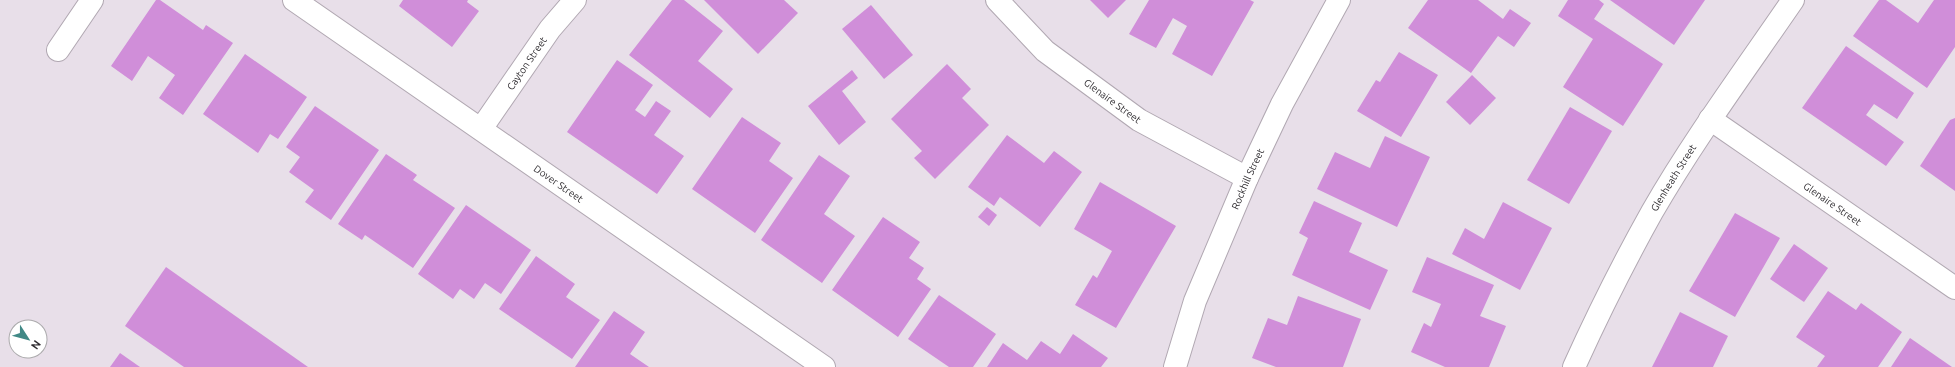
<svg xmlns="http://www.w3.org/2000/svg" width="1955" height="367" viewBox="0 0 1955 367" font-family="Ubuntu,sans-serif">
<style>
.building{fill:#d08ed9}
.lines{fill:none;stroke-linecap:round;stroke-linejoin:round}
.minor-casing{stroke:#b1a8b2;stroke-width:24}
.minor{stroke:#fff;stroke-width:22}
.labels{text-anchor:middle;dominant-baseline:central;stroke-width:4;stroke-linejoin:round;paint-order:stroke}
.street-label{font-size:10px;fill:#2e2b2f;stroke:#fff}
</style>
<rect width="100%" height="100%" fill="#e8dfe9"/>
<!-- building -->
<g class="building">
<path d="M156,0h4l43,30 3,-5 27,18 -50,72 -24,-17 16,-23 -27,-19 -16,25 -21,-15z"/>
<path d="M403,0h65l-1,2 12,9 -27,36 -53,-41z"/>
<path d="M672,0h12l39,31 -25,30 35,28 -23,29 -81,-63z"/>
<path d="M704,0h80l14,13 -40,41z"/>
<path d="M1090,0h36l-18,18z"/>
<path d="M1149,0h101l4,2 -42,74 -40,-22 15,-28 -14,-8 -17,30 -27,-14z"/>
<path d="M1428,0h50l25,19 7,-10 21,14 -17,24 -16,-11 -27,37 -63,-45z"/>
<path d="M1568,0h31l5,4 -10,15 69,45 -40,62 -60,-39 30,-48 -35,-23z"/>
<path d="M1610,0h95l-31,45z"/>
<path d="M1879,0h7l32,23 16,-23h21v47l-28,41 -74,-52z"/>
<path d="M871,5l42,50 -29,24 -42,-50z"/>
<path d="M1846,46l68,47 -17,26 -23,-15 -8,11 38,27 -18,24 -84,-58z"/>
<path d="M1399,52l39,23 -37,62 -44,-26 19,-31 4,2z"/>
<path d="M245,54l62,43 -29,42 -8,-5 -12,19 -55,-39z"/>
<path d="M617,60l36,25 -18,25 10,7 11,-16 15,10 -17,24 30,21 -27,38 -90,-62z"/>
<path d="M947,64l24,25 -9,9 27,27 -54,54 -21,-21 8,-7 -31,-32z"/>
<path d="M852,70l6,8 -16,13 24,31 -27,23 -31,-39z"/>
<path d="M1472,75l24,23 -26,27 -24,-23z"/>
<path d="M315,106l64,44 -48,70 -26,-18 9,-12 -25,-18 11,-15 -14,-10z"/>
<path d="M1570,107l42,24 -43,73 -42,-24z"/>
<path d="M742,117l39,26 -12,18 24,17 -38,55 -63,-44z"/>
<path d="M1955,118v73l-35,-25 30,-46z"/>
<path d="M1007,135l37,28 10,-12 28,21 -42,55 -40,-30 -6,9 -26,-19z"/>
<path d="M1385,136l45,21 -33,70 -80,-38 18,-37 35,16z"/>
<path d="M386,154l31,21 -4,5 42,28 -42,60 -48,-33 -3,5 -24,-16z"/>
<path d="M819,155l31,21 -26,38 31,22 -33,47 -61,-43z"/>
<path d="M1100,182l76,44 -60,102 -41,-23 18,-30 4,3 15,-27 -38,-22z"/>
<path d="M1314,201l48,22 -13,29 39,18 -18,40 -78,-35 16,-37 -9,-5z"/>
<path d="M1503,202l49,26 -32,62 -68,-36 13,-26 19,11z"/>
<path d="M466,205l65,45 -30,44 -16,-11 -11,16 -14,-10 -7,10 -35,-25z"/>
<path d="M987,207l10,8 -8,11 -11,-9z"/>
<path d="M1735,213l45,25 -45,79 -46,-26z"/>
<path d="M883,217l37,25 -11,16 15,10 -7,11 14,10 -33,48 -66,-47z"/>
<path d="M1794,244l34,24 -24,34 -34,-23z"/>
<path d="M536,256l39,28 -9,13 34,23 -28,39 -73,-50z"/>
<path d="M1427,257l67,28 -14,31 26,10 -17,41h-44l-34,-15 13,-29 7,4 10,-23 -29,-12z"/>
<path d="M166,267l142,100h-124l-59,-41z"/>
<path d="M1828,291l28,19 5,-7 41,29 -24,35h-61l8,-11 -29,-19z"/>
<path d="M939,295l57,39 -23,33h-24l-41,-28z"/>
<path d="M1298,296l63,23 -18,48h-67l-24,-9 16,-40 19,7z"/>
<path d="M614,311l31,21 -15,22 19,13h-74z"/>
<path d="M1680,312l48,24 -15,31h-61z"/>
<path d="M1073,334l35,24 -7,9h-114l16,-24 24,17 14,-19 19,13z"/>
<path d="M1910,338l42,29h-61z"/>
<path d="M120,353l20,14h-30z"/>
</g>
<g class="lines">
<!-- minor casing -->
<g class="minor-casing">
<g id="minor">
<path id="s1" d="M294,0l530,367"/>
<path id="s2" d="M997,0l48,51 94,69 108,58"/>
<path d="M58,50l34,-50"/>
<path id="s3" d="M1710,119l245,169"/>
<path id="s4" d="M481,129l69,-100 25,-29"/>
<path id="s5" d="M1175,367l20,-66 52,-123 35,-74 57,-104"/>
<path id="s6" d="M1574,367c24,-53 50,-105 78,-155 42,-73 93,-142 141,-212"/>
</g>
</g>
<!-- minor -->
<use href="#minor" class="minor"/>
</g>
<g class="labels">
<!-- street labels -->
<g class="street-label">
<text stroke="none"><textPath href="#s4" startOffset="80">Cayton Street</textPath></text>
<text stroke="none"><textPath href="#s2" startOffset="154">Glenaire Street</textPath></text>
<text stroke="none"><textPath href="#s6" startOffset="214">Glenheath Street</textPath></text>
<text stroke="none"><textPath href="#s5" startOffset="202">Rockhill Street</textPath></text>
<text stroke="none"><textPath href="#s1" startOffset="322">Dover Street</textPath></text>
<text stroke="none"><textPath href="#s3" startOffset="149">Glenaire Street</textPath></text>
</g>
</g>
<!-- north arrow -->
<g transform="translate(28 339) rotate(126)"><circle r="19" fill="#ffffff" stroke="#abaaac"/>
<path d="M0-3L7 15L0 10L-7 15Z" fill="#418986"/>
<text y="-6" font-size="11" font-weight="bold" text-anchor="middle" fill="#2e2b2f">N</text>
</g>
</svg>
